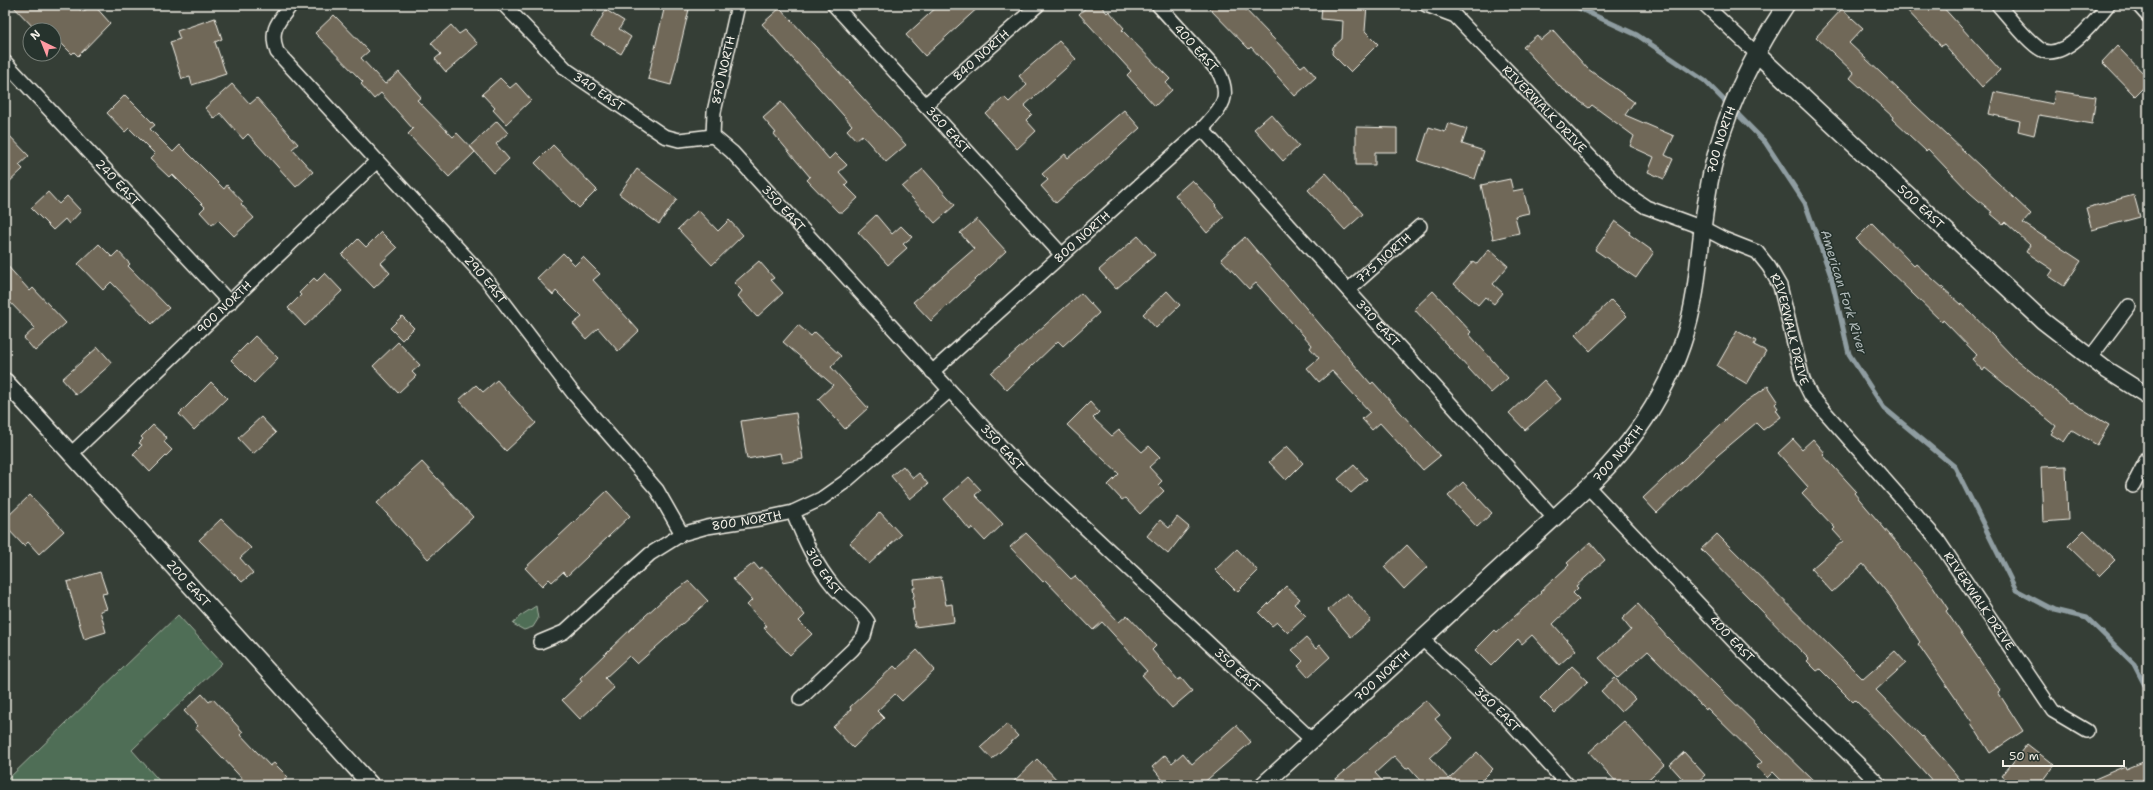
<svg xmlns="http://www.w3.org/2000/svg" width="2153" height="790" viewBox="0 0 2153 790" font-family="'Shantell Sans',sans-serif">
<style>
.green{fill:#506e57;stroke:#a2b0a0}
.lines{fill:none;stroke-linecap:round;stroke-linejoin:round}
.stream{stroke:#8f9da1;stroke-width:5}
.building{fill:#706858;stroke:#f4f1e8}
.minor-casing{stroke:#f4f1e8;stroke-width:16}
.tertiary-casing{stroke:#f4f1e8;stroke-width:19}
.minor{stroke:#26332d;stroke-width:13}
.tertiary{stroke:#26332d;stroke-width:16}
.labels{text-anchor:middle;dominant-baseline:central;stroke-width:3;stroke-linejoin:round;paint-order:stroke}
.street-label{font-size:12px;fill:#f4f1e8;stroke:#26332d}
.water-label{font-size:13px;font-style:italic;fill:#b0b9b8;stroke:#26332d}
</style>
<rect width="100%" height="100%" fill="#353e36"/>
<filter id="ink" filterUnits="userSpaceOnUse"><feTurbulence type="fractalNoise" baseFrequency=".025" numOctaves="2"/><feDisplacementMap in="SourceGraphic" scale="8" xChannelSelector="R" yChannelSelector="G"/><feConvolveMatrix kernelMatrix="1 2 1 2 8 2 1 2 1" color-interpolation-filters="sRGB"/></filter>
<g filter="url(#ink)">
<!-- green -->
<g class="green">
<path d="M536,606l2,13 -5,8 -9,3 -11,-6 7,-8z"/>
<path d="M178,615l44,48 -90,87 31,35h-158v-10l4,3z"/>
</g>
<g class="lines">
<!-- stream -->
<path class="stream" d="M1572,5l65,30 68,46 60,61 40,61 26,73 18,78 35,54 71,59 61,123 38,20 33,8 47,46 14,27"/>
</g>
<!-- building -->
<g class="building">
<path d="M12,5h62l9,7 8,-7h3l16,18 -32,33 -4,-4 -2,2 -18,-18v-6h-18z"/>
<path d="M665,5h25l-19,80 -23,-6z"/>
<path d="M939,5h42l-56,51 -19,-21z"/>
<path d="M1089,5h11l7,8 2,-2 15,17 -2,2 48,49 -4,4 6,7 -17,16 -28,-31 4,-4 -52,-57z"/>
<path d="M1206,5h35l60,62 4,-3 11,13 -21,19 -44,-49 -2,2z"/>
<path d="M1322,5h45l-2,26 13,13 -28,28 -18,-18 1,-7 9,-8 1,-18 -22,-2z"/>
<path d="M1902,5h39l59,65 -18,17 -38,-43 -3,2z"/>
<path d="M780,8l126,137 -20,17 -24,-27 -6,5 -9,-10 5,-5 -90,-101z"/>
<path d="M1842,9l21,19 -14,15 182,171 -8,9 58,38 -17,25 -15,-10 4,-6 -27,-18 4,-7 -25,-23 -2,2 -13,-11 2,-1 -22,-19 -42,-44 -2,2 -34,-32 1,-2 -43,-39 4,-5 -38,-36z"/>
<path d="M606,10l18,11 -5,8 12,8 -10,17 -30,-18z"/>
<path d="M334,15l35,36 -8,7 24,26 14,-12 22,25 -4,3 36,37 4,-4 18,19 -26,25 -41,-43 5,-5 -32,-36 -7,6 -13,-15 2,-2 -48,-49z"/>
<path d="M215,18l7,21 -7,3 11,32 -34,11 -2,-8 -8,2 -12,-37 10,-3 -3,-8z"/>
<path d="M451,25l8,9 6,-4 13,14 -32,28 -11,-13 6,-5 -10,-11z"/>
<path d="M1553,30l35,39 46,33 -9,13 49,21 -9,19 8,4 -9,20 -16,-7 6,-15 -24,-11 4,-10 -42,-31 -3,3 -29,-21 -37,-40 14,-12 4,5z"/>
<path d="M1059,41l17,18 -52,47 8,8 -6,6 10,11 -19,18 -31,-35 18,-17 5,5 18,-17 -8,-9z"/>
<path d="M2117,46l31,32v5l-13,13 -33,-34z"/>
<path d="M500,78l10,10 6,-5 15,17 -25,24 -13,-14 2,-2 -13,-14z"/>
<path d="M232,84l18,20 7,-6 41,46 -6,5 21,23 -17,15 -48,-53 -5,5 -23,-26 -5,6 -10,-11z"/>
<path d="M2055,91l41,6 -4,27 -53,-9 -5,20 -16,-4 2,-10 -31,-7 5,-22 59,12z"/>
<path d="M125,95l30,30 -5,4 23,23 7,-7 44,44 3,-4 16,17 -2,2 13,14 -20,18 -16,-16 -6,5 -12,-13 5,-5 -33,-33 -3,3 -19,-18 5,-5 -26,-26 -4,4 -18,-19z"/>
<path d="M781,102l48,57 6,-6 12,12 -8,7 9,10 -3,3 13,13 -15,14h-5l-31,-32 3,-3 -36,-43 2,-1 -13,-15z"/>
<path d="M1124,110l16,18 -84,75 -15,-17 7,-6 -6,-6 23,-20 3,4z"/>
<path d="M1271,114l28,32 -16,15 -29,-32z"/>
<path d="M497,121l11,12 -12,11 13,15 -15,14 -24,-27z"/>
<path d="M1448,123l19,6 -5,15 22,7 -9,28 -57,-18 11,-34 16,5z"/>
<path d="M1356,127l41,1v24h-22v13h-19z"/>
<path d="M5,131l24,25 -10,9 4,4 -18,17z"/>
<path d="M553,145l44,45 -18,18 -44,-45z"/>
<path d="M637,169l40,30 -18,25 -40,-30z"/>
<path d="M923,169l32,36 -20,18 -33,-36z"/>
<path d="M1326,173l37,41 -18,16 -37,-40z"/>
<path d="M1510,179l3,12 10,-2 6,24 -14,3 4,17 -26,6 -12,-54z"/>
<path d="M1192,180l24,25 -1,1 9,11 -17,16 -32,-38z"/>
<path d="M48,192l11,12 8,-8 14,15 -12,13 -4,-5 -12,11 -22,-22z"/>
<path d="M2134,195l6,22 -48,13 -6,-22z"/>
<path d="M698,210l20,21 11,-11 14,15 -31,30 -34,-36z"/>
<path d="M876,215l16,19 9,-8 11,11 -9,7 4,4 -19,17 -30,-33z"/>
<path d="M977,219l29,32 -75,70 -18,-19 61,-53 -14,-16z"/>
<path d="M1615,221l15,11 -1,2 25,18 -18,26 -41,-28z"/>
<path d="M1872,223l42,43 2,-2 55,49 43,45 56,45 1,-1 38,23 -12,20 -25,-15 -8,12 -13,-8 5,-8 -71,-58 -2,3 -11,-12 5,-4 -34,-35 -1,2 -86,-83z"/>
<path d="M381,232l16,16 -16,15 9,10 -16,15 -32,-33 16,-16 8,8z"/>
<path d="M1138,236l17,19 -39,34 -17,-19z"/>
<path d="M1245,237l126,147 2,-2 67,74 -17,14 -43,-47 -8,7 -10,-11 8,-7 -38,-41 -13,11 -12,-14 12,-10 -9,-10 2,-3 -56,-62 -7,6 -28,-30z"/>
<path d="M99,244l13,13 6,-6 12,13 -2,2 41,42 -17,16 -41,-42 -8,8 -25,-26z"/>
<path d="M1489,249l19,17 -15,18 10,9 -9,11 -9,-7 -7,8 -24,-21 19,-23 4,3z"/>
<path d="M563,253l12,12 8,-8 17,17 -7,6 46,51 -21,20 -20,-23 -12,11 -13,-15 9,-7 -26,-26 -3,4 -16,-17z"/>
<path d="M759,261l15,17 -3,2 12,13 -26,24 -19,-21 4,-5 -8,-8z"/>
<path d="M5,263l25,28 3,-3 33,35 -31,28 -11,-13 11,-10 -30,-31z"/>
<path d="M325,273l17,18 -37,35 -17,-18 13,-13 -2,-2 15,-15 3,3z"/>
<path d="M1167,291l13,14 -24,23 -13,-14z"/>
<path d="M1433,291l38,41 -2,2 39,44 -17,15 -77,-84z"/>
<path d="M1081,293l18,20 -36,33 -5,-5 -51,49 -16,-17z"/>
<path d="M1611,300l16,16 -37,35 -15,-16z"/>
<path d="M402,316l12,12 -12,12 -12,-12z"/>
<path d="M798,325l13,11 4,-4 26,24 -10,11 37,41 -23,21 -27,-30 15,-14 -50,-43z"/>
<path d="M1737,331l19,10 -2,4 12,6 -19,33 -30,-18z"/>
<path d="M255,336l23,22 -24,25 -23,-23z"/>
<path d="M398,342l22,23 -8,7 4,4 -18,17 -25,-27z"/>
<path d="M98,347l14,16 -36,32 -14,-16z"/>
<path d="M497,380l39,43 -30,28 -47,-51 17,-15 7,7z"/>
<path d="M1544,380l17,19 -36,31 -16,-17z"/>
<path d="M211,382l16,16 -33,32 -15,-16z"/>
<path d="M1768,386l10,15 -3,3 3,4 -2,2 5,7 -18,13 -7,-7 -38,32 -61,58 -14,-15 98,-93z"/>
<path d="M1090,402l9,10 -6,6 19,18 7,-6 23,22 7,-6 11,11 -11,10 13,14 -4,4 6,6 -24,23 -15,-16 -3,2 -14,-15 11,-11 -52,-49z"/>
<path d="M796,413l7,46 -21,4 -2,-10 -33,6 -6,-38z"/>
<path d="M261,417l15,16 -23,21 -15,-16z"/>
<path d="M153,425l14,13 -3,4 8,8 -22,22 -17,-18 9,-9 -3,-2 4,-4 -2,-2z"/>
<path d="M1793,439l9,10 11,-10 12,14 -2,2 33,36 -2,2 77,90 17,26 -2,2 54,79 -2,2 25,39 -33,22 -19,-30 1,-1 -54,-78 2,-2 -30,-46 -27,-32 -31,28 -21,-23 32,-28 -10,-11 2,-2 -33,-35 6,-6 -30,-34z"/>
<path d="M1287,446l16,17 -17,17 -17,-18z"/>
<path d="M422,462l51,55 -45,42 -51,-56z"/>
<path d="M1354,465l13,14 -16,14 -13,-14z"/>
<path d="M903,466l10,12 6,-5 9,11 -18,15 -19,-23z"/>
<path d="M2066,466l2,54 -25,2 -2,-55z"/>
<path d="M969,477l12,13 -6,5 28,29 -18,17 -13,-14 -2,3 -26,-31z"/>
<path d="M1463,482l29,31 -15,14 -29,-31z"/>
<path d="M607,491l23,25 -63,60 -4,-4 -11,10 -3,-3 -7,7 -17,-18z"/>
<path d="M30,495l34,36 -25,23 -11,-12 -4,4 -19,-20v-7z"/>
<path d="M880,512l21,23 -32,29 -19,-21z"/>
<path d="M1177,517l12,10 -21,27 -21,-18 13,-16 9,8z"/>
<path d="M221,519l30,29 -11,10 13,15 -11,9 -43,-42z"/>
<path d="M2084,530l31,30 -16,16 -31,-30z"/>
<path d="M1026,533l45,46 4,-3 44,46 8,-7 29,31 -4,4 26,30 3,-2 11,13 -20,17 -30,-33 5,-4 -45,-49 -9,8 -48,-50 -2,2 -33,-35z"/>
<path d="M1717,534l146,145 32,-28 11,12 -30,27 46,47 1,-1 42,49h-29l-44,-49 -37,-36 -2,2 -33,-33 -3,2 -10,-10 2,-2 -108,-110z"/>
<path d="M1590,542l15,18 -29,26 2,2 -5,5 6,6 -26,25 23,26 -17,15 -27,-30 -10,9 -4,-5 -27,27 -16,-16 20,-20 2,2 44,-39 -1,-1 29,-27 -2,-2z"/>
<path d="M1407,545l20,22 -23,22 -20,-22z"/>
<path d="M1237,549l21,22 -21,21 -22,-22z"/>
<path d="M754,563l5,6 3,-2 11,10 32,38 -6,6 13,13 -22,21 -26,-27 3,-2 -20,-21 5,-5 -19,-21z"/>
<path d="M100,572l7,21 -5,1 5,15 -7,2 6,21 -22,7 -17,-57z"/>
<path d="M941,577l5,28 6,-1 2,18 -39,5 -3,-18h2l-1,-12 1,-1 -1,-8h2l-1,-8z"/>
<path d="M689,581l19,20 -71,63 -8,-8 -24,22 9,10 -34,31 -18,-19 20,-19 -2,-3 55,-53 31,-28z"/>
<path d="M1286,586l14,13 -6,5 12,12 -18,17 -11,-11 -5,4 -13,-13z"/>
<path d="M1347,593l24,27 -20,17 -23,-27z"/>
<path d="M1638,604l30,34 150,147h-32l-13,-13 -6,6 -11,-11 6,-5 -55,-54 -1,2 -58,-59 -30,27 -19,-20 32,-28 -9,-11z"/>
<path d="M1306,638l10,11 4,-4 10,12 -22,20 -10,-11 5,-5 -11,-11z"/>
<path d="M917,650l18,20 -33,31 -7,-7 -18,17 7,7 -31,30 -20,-21 13,-12 5,-6 -1,-2 44,-41 3,3z"/>
<path d="M1572,666l16,15 -33,32 -15,-15z"/>
<path d="M1615,678l20,21 -14,13 -20,-21z"/>
<path d="M202,694l7,8 4,-3 30,33 -3,2 30,32 4,-3 14,14 -8,8h-32l-53,-57 3,-2 -14,-15z"/>
<path d="M1426,700l14,15 -5,4 17,19 -22,20 19,21 28,-27 16,17 -16,16h-52l-16,-18 -3,2 -12,-13 -19,17 11,12h-57z"/>
<path d="M1624,721l40,44 -22,20h-23l-30,-33z"/>
<path d="M1007,724l11,12 -26,23 -11,-12z"/>
<path d="M1236,725l15,17 -50,43h-34l-15,-18 13,-12 7,8 11,-10 9,11z"/>
<path d="M2027,744l27,21 -15,20h-25l-12,-9z"/>
<path d="M1684,752l21,23 -11,10h-6l-18,-20z"/>
<path d="M1037,759l25,26h-52z"/>
<path d="M2143,762l5,14v9h-67l44,-19 1,3z"/>
</g>
<g class="lines">
<!-- minor casing -->
<g class="minor-casing">
<g id="minor">
<path id="s1" d="M291,5c-13,17 -22,25 -14,47l209,227 87,114 84,97 25,44"/>
<path id="s2" d="M504,5l63,65 97,66 15,4 34,-4"/>
<path id="s3" d="M834,5l228,250"/>
<path id="s4" d="M1426,5l29,11 170,177 21,14 57,21 21,11 33,13 12,15 11,19 23,94 8,16 126,143 116,172 34,20"/>
<path d="M1705,5l52,49"/>
<path d="M1998,5c9,10 34,42 46,46 23,7 51,-30 64,-46"/>
<path d="M2138,5l10,11"/>
<path id="s5" d="M5,62l225,241"/>
<path id="s6" d="M925,105l113,-100"/>
<path id="s7" d="M1202,129l352,389"/>
<path id="s8" d="M713,136l19,16 288,315 292,273"/>
<path id="s9" d="M713,136l1,-24 24,-107"/>
<path id="s10" d="M1348,290l72,-64"/>
<path d="M2090,358l39,-52"/>
<path id="s11" d="M932,372l270,-243c18,-20 31,-30 16,-58l-60,-66"/>
<path id="s12" d="M71,454l306,-293"/>
<path d="M2133,486l15,-29"/>
<path id="s13" d="M1588,487l155,164 137,134"/>
<path id="s14" d="M793,512c11,27 22,52 41,75 11,13 25,20 34,35l-4,14 -12,14 -52,49"/>
<path id="s15" d="M1422,639l82,76 64,70"/>
<path id="s16" d="M540,642l24,-10 86,-78 32,-20 25,-7 58,-9 28,-6 28,-13 24,-17 104,-91"/>
</g>
</g>
<!-- tertiary casing -->
<g class="tertiary-casing">
<g id="tertiary">
<path id="s17" d="M1757,54l286,267 62,48 43,27"/>
<path id="s18" d="M5,381l366,404"/>
<path id="s19" d="M1263,785l325,-298c55,-53 95,-118 107,-195 6,-42 8,-85 18,-126 13,-56 41,-113 73,-161"/>
</g>
</g>
<!-- minor -->
<use href="#minor" class="minor"/>
<!-- tertiary -->
<use href="#tertiary" class="tertiary"/>
</g>
</g>
<g class="labels">
<!-- street labels -->
<g class="street-label">
<text transform="translate(1196 48) rotate(48)">400 EAST</text>
<text stroke="none"><textPath href="#s6" startOffset="75">840 NORTH</textPath></text>
<text stroke="none"><textPath href="#s9" startOffset="67">870 NORTH</textPath></text>
<text stroke="none"><textPath href="#s2" startOffset="129">340 EAST</textPath></text>
<text stroke="none"><textPath href="#s4" startOffset="160">RIVERWALK DRIVE</textPath></text>
<text stroke="none"><textPath href="#s3" startOffset="169">360 EAST</textPath></text>
<text stroke="none"><textPath href="#s19" startOffset="822">700 NORTH</textPath></text>
<text stroke="none"><textPath href="#s5" startOffset="165">240 EAST</textPath></text>
<text stroke="none"><textPath href="#s17" startOffset="224">500 EAST</textPath></text>
<text stroke="none"><textPath href="#s8" startOffset="101">350 EAST</textPath></text>
<text stroke="none"><textPath href="#s11" startOffset="202">800 NORTH</textPath></text>
<text stroke="none"><textPath href="#s10" startOffset="48">775 NORTH</textPath></text>
<text stroke="none"><textPath href="#s1" startOffset="361">290 EAST</textPath></text>
<text stroke="none"><textPath href="#s12" startOffset="212">900 NORTH</textPath></text>
<text stroke="none"><textPath href="#s7" startOffset="262">390 EAST</textPath></text>
<text stroke="none"><textPath href="#s4" startOffset="507">RIVERWALK DRIVE</textPath></text>
<text stroke="none"><textPath href="#s8" startOffset="425">350 EAST</textPath></text>
<text stroke="none"><textPath href="#s19" startOffset="486">700 NORTH</textPath></text>
<text stroke="none"><textPath href="#s16" startOffset="246">800 NORTH</textPath></text>
<text stroke="none"><textPath href="#s14" startOffset="67">310 EAST</textPath></text>
<text stroke="none"><textPath href="#s18" startOffset="273">200 EAST</textPath></text>
<text stroke="none"><textPath href="#s4" startOffset="843">RIVERWALK DRIVE</textPath></text>
<text stroke="none"><textPath href="#s13" startOffset="209">400 EAST</textPath></text>
<text stroke="none"><textPath href="#s8" startOffset="749">350 EAST</textPath></text>
<text stroke="none"><textPath href="#s19" startOffset="162">700 NORTH</textPath></text>
<text stroke="none"><textPath href="#s15" startOffset="103">360 EAST</textPath></text>
</g>
<!-- water labels -->
<g class="water-label">
<text transform="translate(1844 292) rotate(73)">American Fork River</text>
</g>
</g>
<!-- margin -->
<rect width="2153" height="790" fill="none" stroke="#26332d" stroke-width="20"/>
<rect x="10" y="10" width="2133" height="770" fill="none" stroke="#f4f1e8" stroke-width="1.5" filter="url(#ink)"/>
<!-- north arrow -->
<g transform="translate(42 42) rotate(317)"><circle r="19" fill="#26332d" stroke="#787f78"/>
<path d="M0-3L7 15L0 10L-7 15Z" fill="#ff9aa2"/>
<text y="-6" font-size="11" font-weight="bold" text-anchor="middle" fill="#f4f1e8">N</text>
</g>
<!-- scale -->
<path d="M2003 760v6h121v-6" fill="none" stroke="#f4f1e8" stroke-width="2"/>
<text x="2009" y="760" font-size="12" fill="#f4f1e8" stroke="#26332d" stroke-width="3" paint-order="stroke">50 m</text>
</svg>
